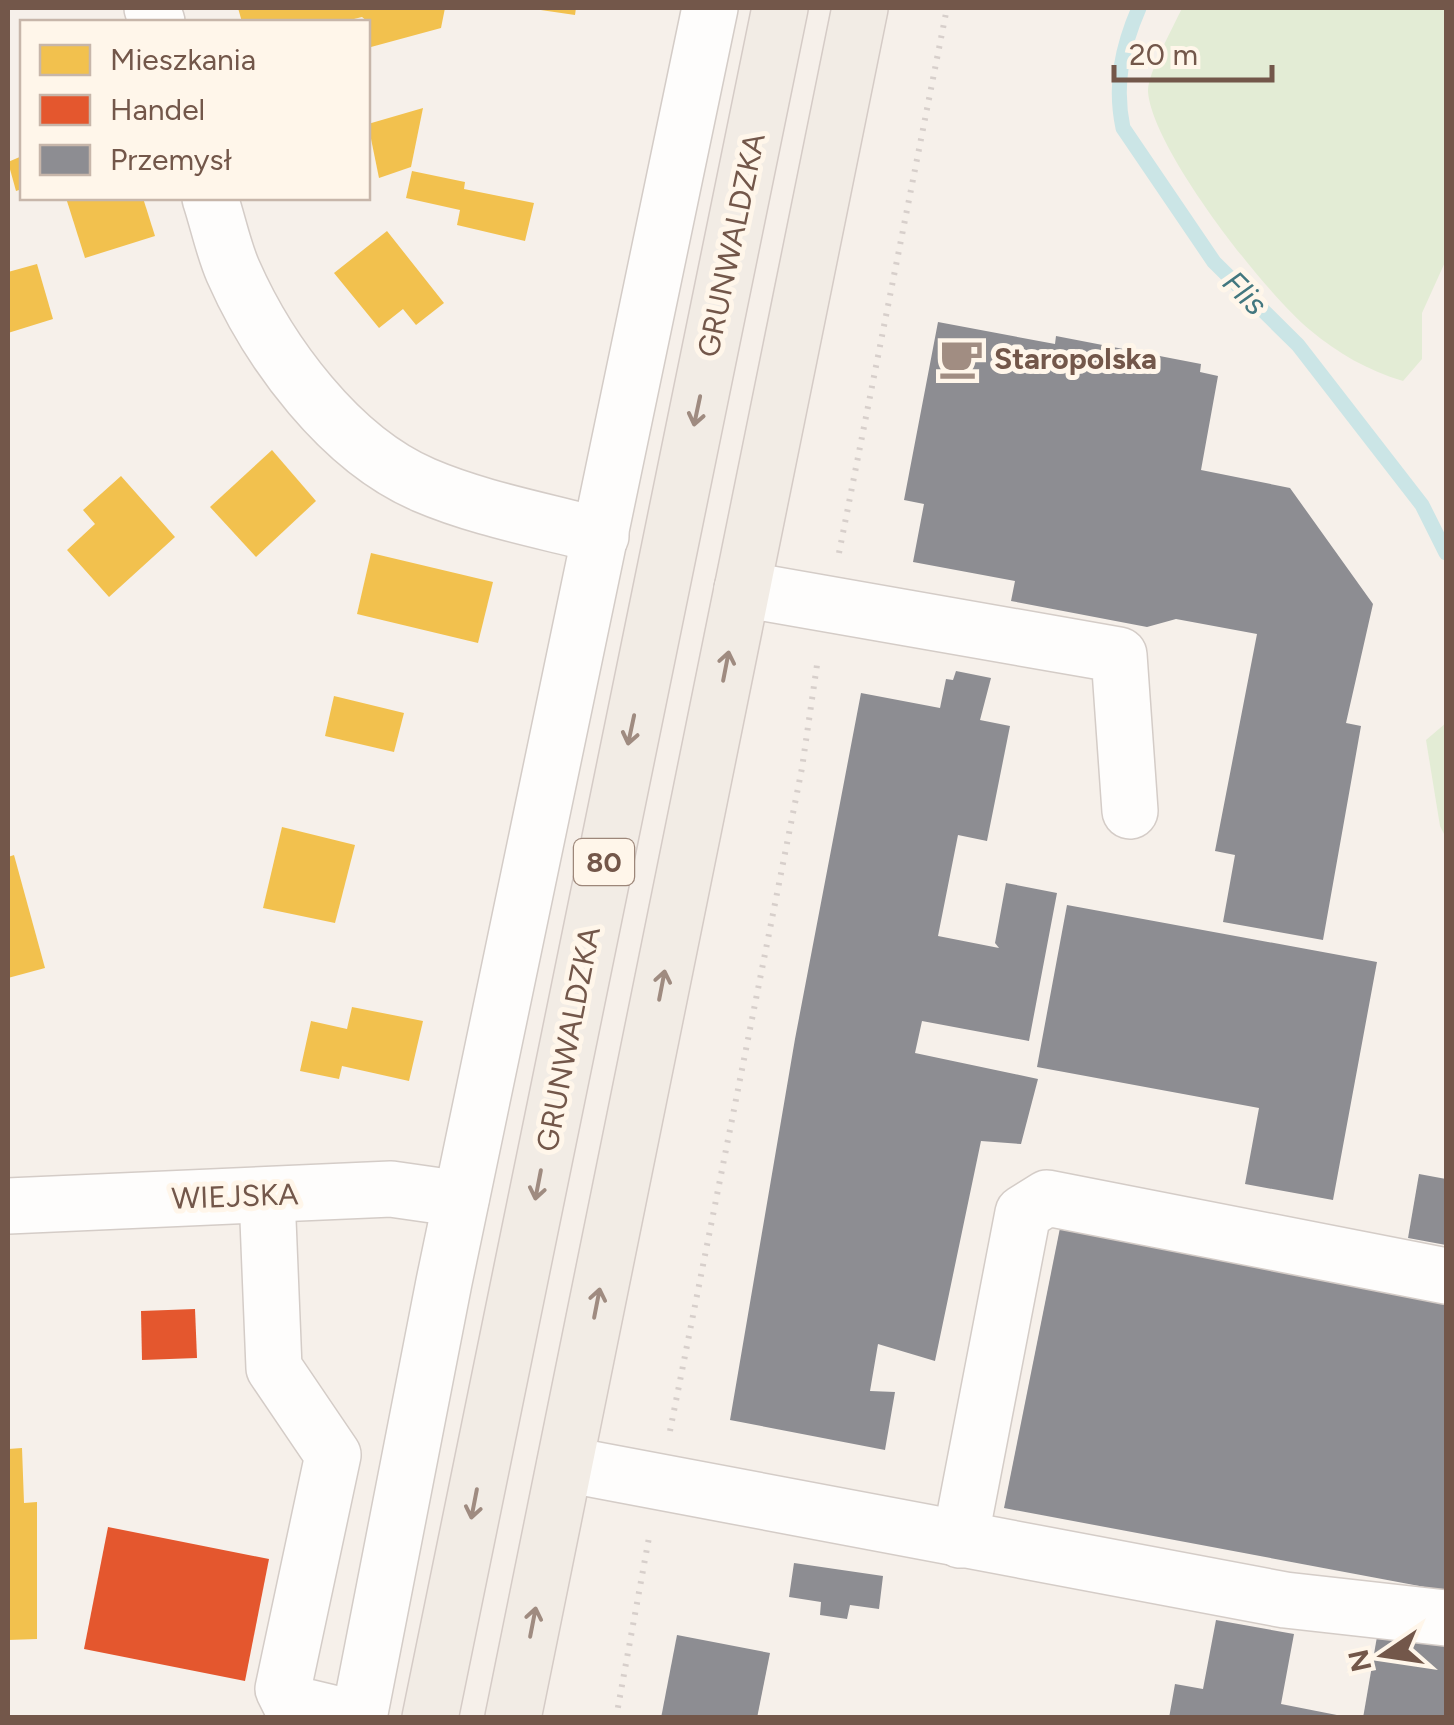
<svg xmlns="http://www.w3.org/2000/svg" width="1454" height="1725" viewBox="0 0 1454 1725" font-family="Figtree,sans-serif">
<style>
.green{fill:#e3ecd5}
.homes{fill:#f2c14e}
.shops{fill:#e4572e}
.industry{fill:#8d8d92}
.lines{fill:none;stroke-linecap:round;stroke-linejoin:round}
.stream{stroke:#cbe5e6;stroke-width:15}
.minor-casing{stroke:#d4ccc7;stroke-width:58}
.major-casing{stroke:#d5cbc6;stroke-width:58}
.path{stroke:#d7cfcb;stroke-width:6;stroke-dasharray:2.5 8;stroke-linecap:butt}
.minor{stroke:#fefdfc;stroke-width:55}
.major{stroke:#f2ece5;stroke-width:55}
.oneway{stroke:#9f8b80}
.labels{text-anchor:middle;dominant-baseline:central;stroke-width:10;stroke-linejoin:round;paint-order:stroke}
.shield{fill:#fff6ea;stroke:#9d877a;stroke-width:2.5}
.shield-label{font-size:28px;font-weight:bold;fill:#73574a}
.street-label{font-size:30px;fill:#73574a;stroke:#fff6ea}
.poi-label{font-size:30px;font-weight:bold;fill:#73574a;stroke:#fff6ea;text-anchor:start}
.water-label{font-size:32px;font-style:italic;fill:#42777f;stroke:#fff6ea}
</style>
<rect width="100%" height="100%" fill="#f6f0ea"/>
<!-- green -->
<g class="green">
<path d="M1182,8h264v252l-24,53v46l-19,22c-36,-11 -64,-27 -93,-51 -46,-38 -157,-180 -162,-238 -1,-18 26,-66 34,-84z"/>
<path d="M1446,723v115l-6,-12 -14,-86z"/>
</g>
<!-- homes -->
<g class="homes">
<path d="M238,8h207l-4,20 -70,19 -3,-25 -6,-5 -20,5h-100z"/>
<path d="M527,8h49l-1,7z"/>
<path d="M423,108l-12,59 -32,11 -11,-54z"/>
<path d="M22,156v33l-6,2 -8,-29z"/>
<path d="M412,171l53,11 -1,7 70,14 -9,38 -68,-16 3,-15 -54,-12z"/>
<path d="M66,198h77l12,38 -70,22z"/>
<path d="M387,231l57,72 -28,22 -13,-16 -24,19 -45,-55z"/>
<path d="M37,264l16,55 -45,14v-61z"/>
<path d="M272,450l44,51 -60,56 -46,-50z"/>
<path d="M121,476l54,61 -66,60 -42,-47 28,-26 -12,-14z"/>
<path d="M371,553l122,29 -15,61 -121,-29z"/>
<path d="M334,696l70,17 -10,39 -69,-16z"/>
<path d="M282,827l73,18 -20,78 -72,-15z"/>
<path d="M14,855l31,113 -37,10v-121z"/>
<path d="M352,1007l71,14 -14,60 -67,-15 -3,13 -39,-8 11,-50 36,8z"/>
<path d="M22,1448l2,55 13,-1v137l-29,1v-191z"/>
</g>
<!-- shops -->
<g class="shops">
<path d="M195,1309l2,49 -55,2 -1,-49z"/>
<path d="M108,1527l161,32 -24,122 -161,-32z"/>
</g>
<!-- industry -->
<g class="industry">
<path d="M938,322l117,22 1,-8 145,28 -1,8 18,4 -17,94 89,18 83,116 -27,119 15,3 -38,214 -100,-18 12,-67 -20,-4 42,-217 -81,-15 -29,8 -136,-26 4,-20 -102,-19 11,-58 -20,-4z"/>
<path d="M956,671l35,7 -11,42 30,6 -23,115 -29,-6 -20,101 61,12 -4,-5 11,-60 51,10 -28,148 -107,-20 -7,32 123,26 -17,65 -40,-3 -46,220 -57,-17 -8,47 25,1 -10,58 -155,-30 65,-381 66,-346 79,15 6,-29 7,1z"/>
<path d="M1067,905l310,57 -44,238 -88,-16 14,-76 -222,-41z"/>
<path d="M1419,1174l27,5v66l-38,-7z"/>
<path d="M1061,1223l385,74v294l-442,-83z"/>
<path d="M794,1563l89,13 -4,33 -29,-4 -3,14 -27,-4 1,-13 -32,-5z"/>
<path d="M1216,1620l78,14 -13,70 71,14h-183l6,-34 28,5z"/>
<path d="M1379,1625l67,12v81h-83z"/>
<path d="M677,1635l93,18 -13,65h-96z"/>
</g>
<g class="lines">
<!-- stream -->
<path class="stream" d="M1139,8c-17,39 -25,77 -16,120l91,134 84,83 124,160 24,48"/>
<!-- minor casing -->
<g class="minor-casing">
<g id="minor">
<path d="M152,8l5,14"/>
<path d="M210,198c8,24 13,50 23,73 36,82 107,178 191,214 56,24 118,35 177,51"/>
<path d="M742,589l377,66 11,156"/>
<path d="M267,1195l7,173 59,87 -50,234 7,14 63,15"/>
<path d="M8,1206l383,-17 70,10"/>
<path d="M565,1464l720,136 161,18"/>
<path d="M960,1540l63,-327 24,-15 399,78"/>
<path d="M359,1718l85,-436 266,-1274"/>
</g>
</g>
<!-- major casing -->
<g class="major-casing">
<g id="major">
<path d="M430,1718l350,-1710"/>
<path d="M513,1718l347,-1710"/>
</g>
</g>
<!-- path -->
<g class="path">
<path d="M839,553l108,-545"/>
<path d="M670,1431l132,-663 16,-110"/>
<path d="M616,1718l34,-186"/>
</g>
<!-- minor -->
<use href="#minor" class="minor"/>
<!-- major -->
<use href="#major" class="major"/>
</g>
<!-- one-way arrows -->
<defs><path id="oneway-shaft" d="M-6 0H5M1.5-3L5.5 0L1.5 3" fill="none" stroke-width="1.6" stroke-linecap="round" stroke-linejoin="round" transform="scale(2.5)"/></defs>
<g class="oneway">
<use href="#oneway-shaft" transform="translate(697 411) rotate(102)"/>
<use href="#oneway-shaft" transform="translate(726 666) rotate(-79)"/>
<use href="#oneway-shaft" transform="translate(631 730) rotate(102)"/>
<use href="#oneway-shaft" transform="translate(662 985) rotate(-79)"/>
<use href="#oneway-shaft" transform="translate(538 1185) rotate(101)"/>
<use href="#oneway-shaft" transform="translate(597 1303) rotate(-79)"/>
<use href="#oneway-shaft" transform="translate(474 1504) rotate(101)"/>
<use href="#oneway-shaft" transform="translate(533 1622) rotate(-79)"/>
</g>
<!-- icons -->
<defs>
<g id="cafe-bare" transform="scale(3.45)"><path d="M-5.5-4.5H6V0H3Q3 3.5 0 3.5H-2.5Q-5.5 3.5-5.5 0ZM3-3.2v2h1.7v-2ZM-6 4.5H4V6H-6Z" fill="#a18d82" stroke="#fff6ea" stroke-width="2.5" paint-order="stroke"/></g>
</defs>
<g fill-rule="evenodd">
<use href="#cafe-bare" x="961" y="358"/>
</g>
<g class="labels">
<!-- shield labels -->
<rect class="shield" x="574" y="839" width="60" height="46" rx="8"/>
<g class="shield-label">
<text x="604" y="862">80</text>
</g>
<!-- street labels -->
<g class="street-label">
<text transform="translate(731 245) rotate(-78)">GRUNWALDZKA</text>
<text transform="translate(568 1039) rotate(-79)">GRUNWALDZKA</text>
<text transform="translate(235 1196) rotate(-2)">WIEJSKA</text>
</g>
<!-- poi labels -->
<g class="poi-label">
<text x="994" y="358">Staropolska</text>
</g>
<!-- water labels -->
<g class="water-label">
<text transform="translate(1245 293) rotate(45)">Flis</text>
</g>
</g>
<!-- border -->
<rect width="1454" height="1725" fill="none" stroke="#73574a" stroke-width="20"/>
<!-- legend -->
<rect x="20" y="20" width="350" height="180" fill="#fff6ea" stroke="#c7b6aa" stroke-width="2.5"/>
<rect x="40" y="45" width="50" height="30" fill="#f2c14e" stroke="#c7b6aa" stroke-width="2.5"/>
<text x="110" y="70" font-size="30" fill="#73574a">Mieszkania</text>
<rect x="40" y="95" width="50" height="30" fill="#e4572e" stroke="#c7b6aa" stroke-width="2.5"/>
<text x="110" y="120" font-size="30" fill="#73574a">Handel</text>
<rect x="40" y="145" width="50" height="30" fill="#8d8d92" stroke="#c7b6aa" stroke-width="2.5"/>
<text x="110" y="170" font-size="30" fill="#73574a">Przemysł</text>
<!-- north arrow -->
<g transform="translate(1384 1655) rotate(257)" stroke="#fff6ea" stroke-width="8" paint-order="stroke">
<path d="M0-8L18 38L0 25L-18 38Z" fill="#73574a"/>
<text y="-15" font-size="28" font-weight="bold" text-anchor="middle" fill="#73574a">N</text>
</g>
<!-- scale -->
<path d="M1114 65v15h158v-15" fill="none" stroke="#73574a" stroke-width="5"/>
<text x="1129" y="65" font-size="30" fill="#73574a" stroke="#fff6ea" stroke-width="8" paint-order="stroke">20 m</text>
</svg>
